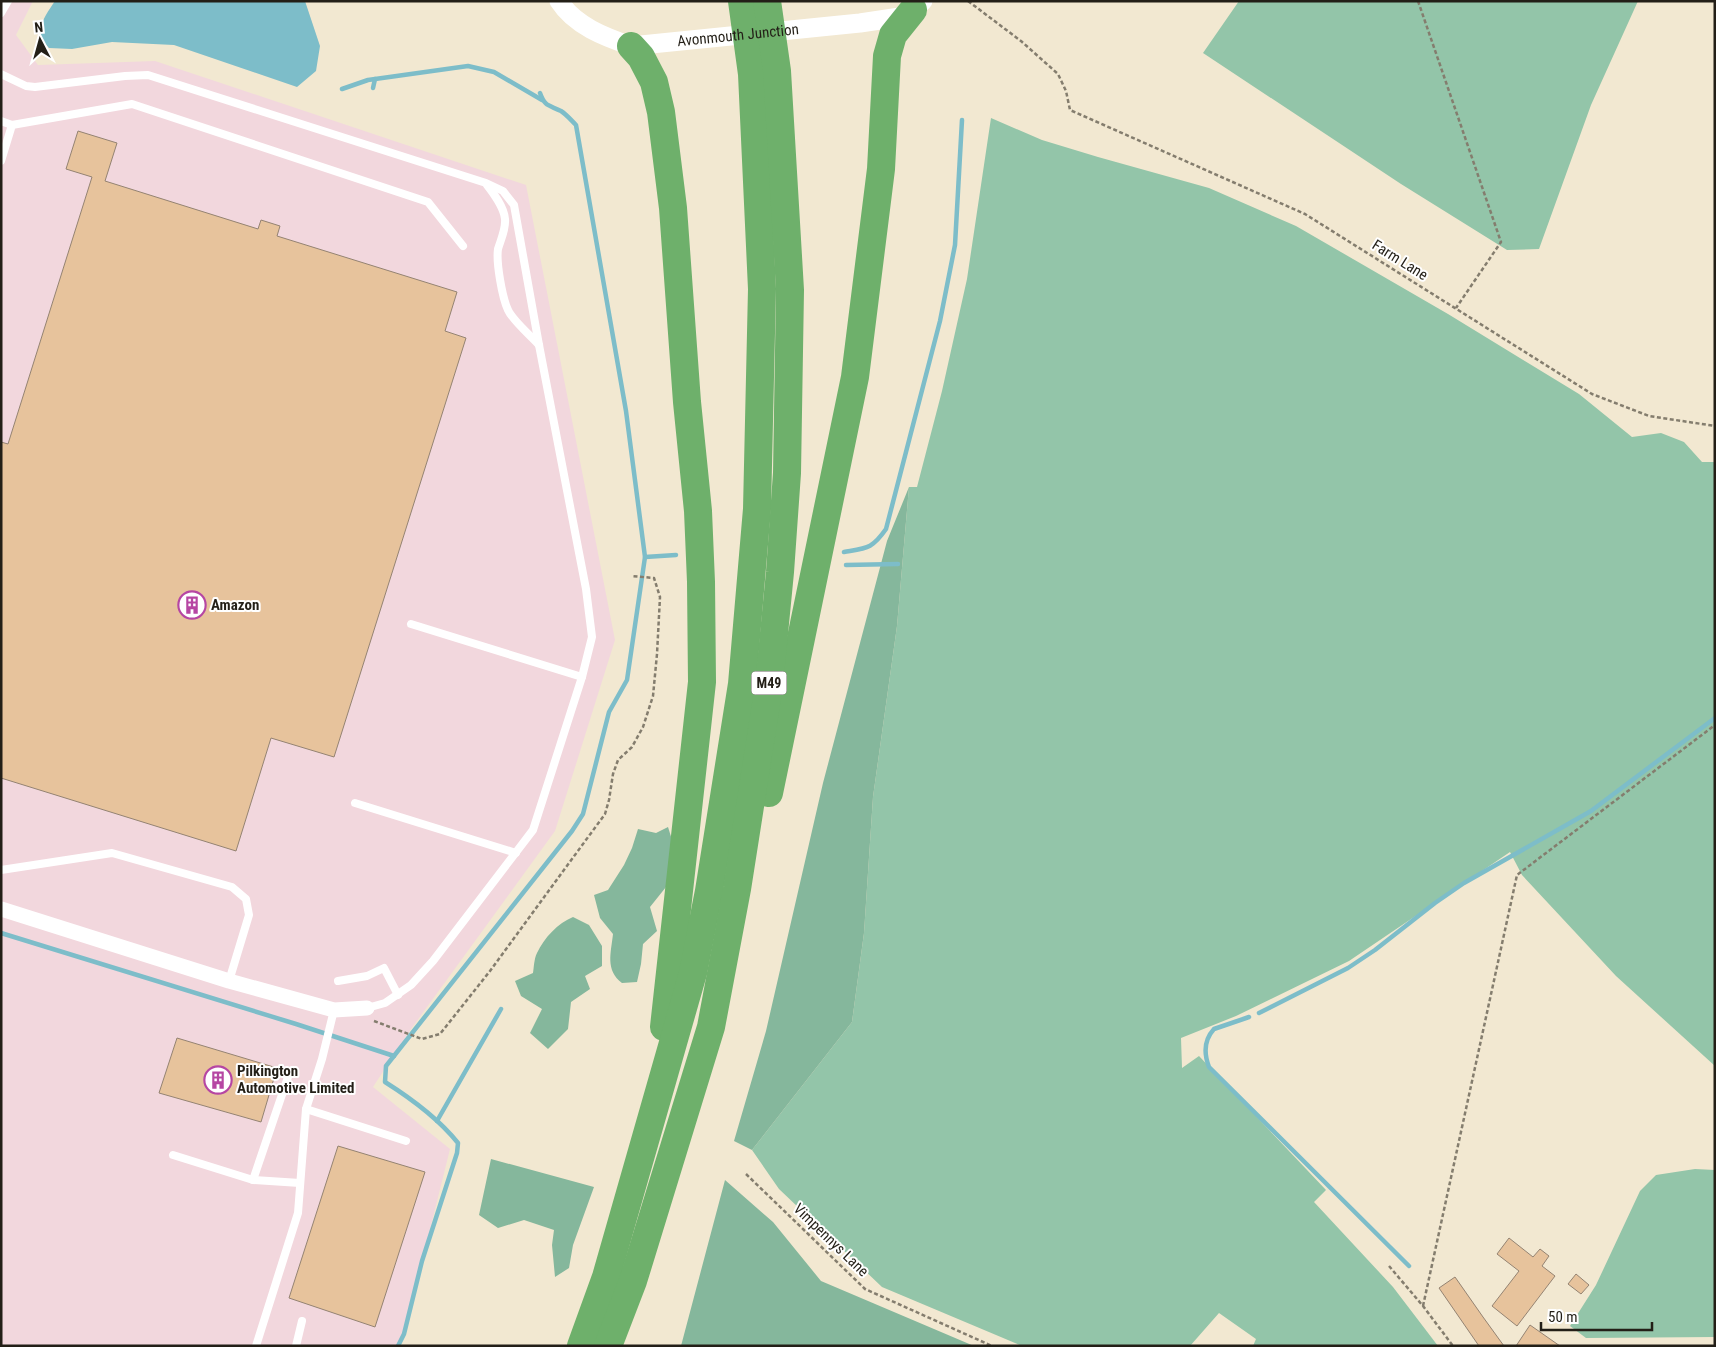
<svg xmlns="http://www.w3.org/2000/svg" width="1716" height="1347" viewBox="0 0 1716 1347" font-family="'Roboto Condensed',sans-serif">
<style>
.industrial{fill:#f2d7dd}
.green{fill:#93c5a9}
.forest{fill:#85b79c}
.water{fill:#7dbdc9}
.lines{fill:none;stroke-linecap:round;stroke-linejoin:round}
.stream{stroke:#7dbdc9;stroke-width:4.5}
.building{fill:#e7c39c;stroke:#948372}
.path{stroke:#847d6e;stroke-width:2.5;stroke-dasharray:4 2.5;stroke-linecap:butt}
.service{stroke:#fff;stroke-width:8}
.minor{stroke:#fff;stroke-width:15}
.tertiary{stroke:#fff;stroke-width:19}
.motorway{stroke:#6eb06b;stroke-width:28}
.labels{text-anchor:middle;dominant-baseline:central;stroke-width:4;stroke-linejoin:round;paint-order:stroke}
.shield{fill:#fff;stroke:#65625d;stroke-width:1}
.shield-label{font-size:14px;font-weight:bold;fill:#231f17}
.street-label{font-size:15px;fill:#231f17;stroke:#fff}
.poi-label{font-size:15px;font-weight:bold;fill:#231f17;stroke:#fff;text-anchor:start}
</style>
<rect width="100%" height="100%" fill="#f2e8d1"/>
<!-- industrial -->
<path class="industrial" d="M1,1h32l-17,34 22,30 117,-4 371,124 89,455 -60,191 -144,198 -38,58 77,62 -46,185 -6,12h-397z"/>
<!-- green -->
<g class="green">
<path d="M1239,1h399l-47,104 -52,144 -32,1 -106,-66 -198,-131z"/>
<path d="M991,118l51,22 56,17 111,31 87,38 152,88 131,80 53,43 29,-4 23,9 18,20h13v604l-99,-90 -94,-101 -12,-23 -161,109 -113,55 -55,22 1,30 17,-12 127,134 -12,12 79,85 45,59h-185l3,-7 -37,-26 -29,33h-168l-140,-59 -103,-98 -27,-39 100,-128 12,-89 9,-136 24,-171 12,-139h8l25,-96 25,-112z"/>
<path d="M1695,1169l20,1v167l-129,1 -16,-12 26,-41 44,-94 16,-16z"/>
</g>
<!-- forest -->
<g class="forest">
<path d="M909,487l-12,139 -24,171 -9,136 -12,89 -100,128 -18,-9 32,-110 57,-248 64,-242z"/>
<path d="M668,827l5,16 -3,39 -20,25 7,24 -14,13 -2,20 -4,18 -15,1c-17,-13 -11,-30 -9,-49l-13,-16 -6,-23 14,-5 16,-25 8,-17 6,-19 18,4z"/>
<path d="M573,917l16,8 13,21v20l-17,10 5,13 -19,13 -3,27 -20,20 -18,-16 12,-24 -21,-13 -6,-15 18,-8c1,-6 1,-14 4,-20 7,-15 21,-30 36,-36z"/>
<path d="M491,1159l103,28 -21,58 -4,23 -14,9 -3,-32 2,-15 -30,-10 -26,8 -19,-13z"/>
<path d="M725,1180l48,42 48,59 153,65h-293z"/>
</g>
<!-- water -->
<path class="water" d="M55,1h250l15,45 -4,25 -19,16 -123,-42 -62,-3 -40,7 -23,-1c-2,-3 -7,-6 -8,-9 -5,-12 8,-29 14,-38z"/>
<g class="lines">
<!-- stream -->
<g class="stream">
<path d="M373,88l2,-9"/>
<path d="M342,89l26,-9 100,-14 26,6 48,28"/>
<path d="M844,552c23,-4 28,-3 42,-23l54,-208 15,-76 7,-125"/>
<path d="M645,557l31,-2"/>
<path d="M846,565l52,-1"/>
<path d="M1,933l295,91 98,32"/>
<path d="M1259,1013l89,-45 27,-18 60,-47 29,-20 127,-72 124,-93"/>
<path d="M1249,1017l-35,12c-10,11 -10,25 -5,38l200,199"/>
<path d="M437,1121l64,-112"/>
<path d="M398,1346l6,-12 18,-73 35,-108 1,-10c-20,-25 -46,-44 -73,-61l1,-16 186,-235 11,-17 26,-102 18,-32 18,-123 -19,-146 -50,-286c-5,-5 -10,-11 -15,-14 -12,-6 -16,-4 -21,-18"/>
</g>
</g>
<!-- building -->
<g class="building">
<path d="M78,131l39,12 -12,38 153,48 3,-9 19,6 -3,10 180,56 -12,39 21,7 -132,419 -63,-19 -35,113 -235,-73v-336l7,2 84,-267 -26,-8z"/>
<path d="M177,1038l100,30 -16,54 -102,-29z"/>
<path d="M338,1146l87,26 -50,155 -86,-29z"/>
<path d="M1509,1238l24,19 7,-8 9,7 -7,10 13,10 -38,50 -25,-20 27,-35 -22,-17z"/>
<path d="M1576,1274l13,11 -8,9 -13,-10z"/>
<path d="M1455,1277l28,40 21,29h-25l-40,-58z"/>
<path d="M1530,1325l30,21h-44z"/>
</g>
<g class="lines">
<!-- path -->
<g class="path">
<path d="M968,1l53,40 37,33 8,17 4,19 235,104 287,180 57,22 66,10"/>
<path d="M1418,1l83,241 -45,66"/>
<path d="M374,1021l48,18 18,-5 50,-63 115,-157 4,-14 4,-26 5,-14 14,-13 11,-20 10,-31 4,-42 3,-57 -6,-19 -23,-2"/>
<path d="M746,1174l119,115 127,57"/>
<path d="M1389,1266l34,40 30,40"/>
<path d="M1423,1306l94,-431 198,-150"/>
</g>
<!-- service -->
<g class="service">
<path d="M1,13l7,-12"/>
<path d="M1,74l25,12 9,1 90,-11 23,-1 338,108 17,8 11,14 25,140 47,244 6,48 -10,40 -49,153 -100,131 -22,24 -26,18 -18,5"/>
<path d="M1,121l11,4 120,-21 296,98 35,44"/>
<path d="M1,161l11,-36"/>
<path d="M487,185c7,9 17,22 18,34 1,10 -4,20 -7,30 -2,13 4,48 10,61 5,11 22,25 31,35"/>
<path d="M411,624l171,53"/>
<path d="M355,803l161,50"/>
<path d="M1,870l111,-17 120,34 14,12 3,16 -20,66"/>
<path d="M338,981l29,-5 17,-8 14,27"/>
<path d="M306,1109l100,32"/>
<path d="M173,1155l80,25 47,3"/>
<path d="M253,1180l35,-103"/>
<path d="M256,1346l42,-133 8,-104 16,-50 12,-49"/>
<path d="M296,1346l6,-25"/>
</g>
<!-- minor -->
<path class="minor" d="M1,909l228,72 105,29 33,-2"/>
<!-- tertiary -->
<path class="tertiary" id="s1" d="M559,1c16,25 46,36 72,45l229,-23 40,-6 13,-7 10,-9"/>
<!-- motorway -->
<g class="motorway">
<path d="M631,46l10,11 13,25 7,30 12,96 14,194 11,109 3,71 1,100 -38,345"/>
<path d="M769,793l86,-416 26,-208 6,-113 6,-21 20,-25"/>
<path d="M581,1346l25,-69 87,-304 16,-82 33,-207 15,-175 5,-220 -10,-215 -10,-73"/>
<path d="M608,1346l25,-65 78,-254 26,-138 32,-204 11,-113 7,-99 3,-183 -13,-219 -10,-70"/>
</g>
</g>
<!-- icons -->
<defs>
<g id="building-ring" transform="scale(1.4375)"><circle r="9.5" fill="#fff" stroke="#b646a3" stroke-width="1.5"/><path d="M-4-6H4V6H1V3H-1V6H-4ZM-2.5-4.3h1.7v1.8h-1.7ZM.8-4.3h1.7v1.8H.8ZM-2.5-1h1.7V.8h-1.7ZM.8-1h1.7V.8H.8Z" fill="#b646a3"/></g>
</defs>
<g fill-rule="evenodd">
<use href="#building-ring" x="192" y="605"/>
<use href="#building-ring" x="218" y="1080"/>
</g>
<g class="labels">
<!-- shield labels -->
<rect class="shield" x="751.5" y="671.5" width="35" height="23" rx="4"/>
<g class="shield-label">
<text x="769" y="683">M49</text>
</g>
<!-- street labels -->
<g class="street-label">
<text stroke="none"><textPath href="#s1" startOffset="194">Avonmouth Junction</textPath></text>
<text transform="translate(1400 260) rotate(32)">Farm Lane</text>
<text transform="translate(831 1240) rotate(44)">Vimpennys Lane</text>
</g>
<!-- poi labels -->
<g class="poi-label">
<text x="211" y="605">Amazon</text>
<text x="237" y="1071">Pilkington<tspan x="237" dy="17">Automotive Limited</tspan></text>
</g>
</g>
<!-- border -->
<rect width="1716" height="1347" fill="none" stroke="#231f17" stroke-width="5"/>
<!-- north arrow -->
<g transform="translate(40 40) rotate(354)" stroke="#ffffff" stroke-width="4" paint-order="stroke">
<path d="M0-4L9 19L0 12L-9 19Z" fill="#231f17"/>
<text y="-8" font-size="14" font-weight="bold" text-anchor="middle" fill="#231f17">N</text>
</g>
<!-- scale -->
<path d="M1541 1322v8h111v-8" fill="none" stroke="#231f17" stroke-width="2.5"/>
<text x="1548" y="1322" font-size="15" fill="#231f17" stroke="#ffffff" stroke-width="4" paint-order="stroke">50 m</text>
</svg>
